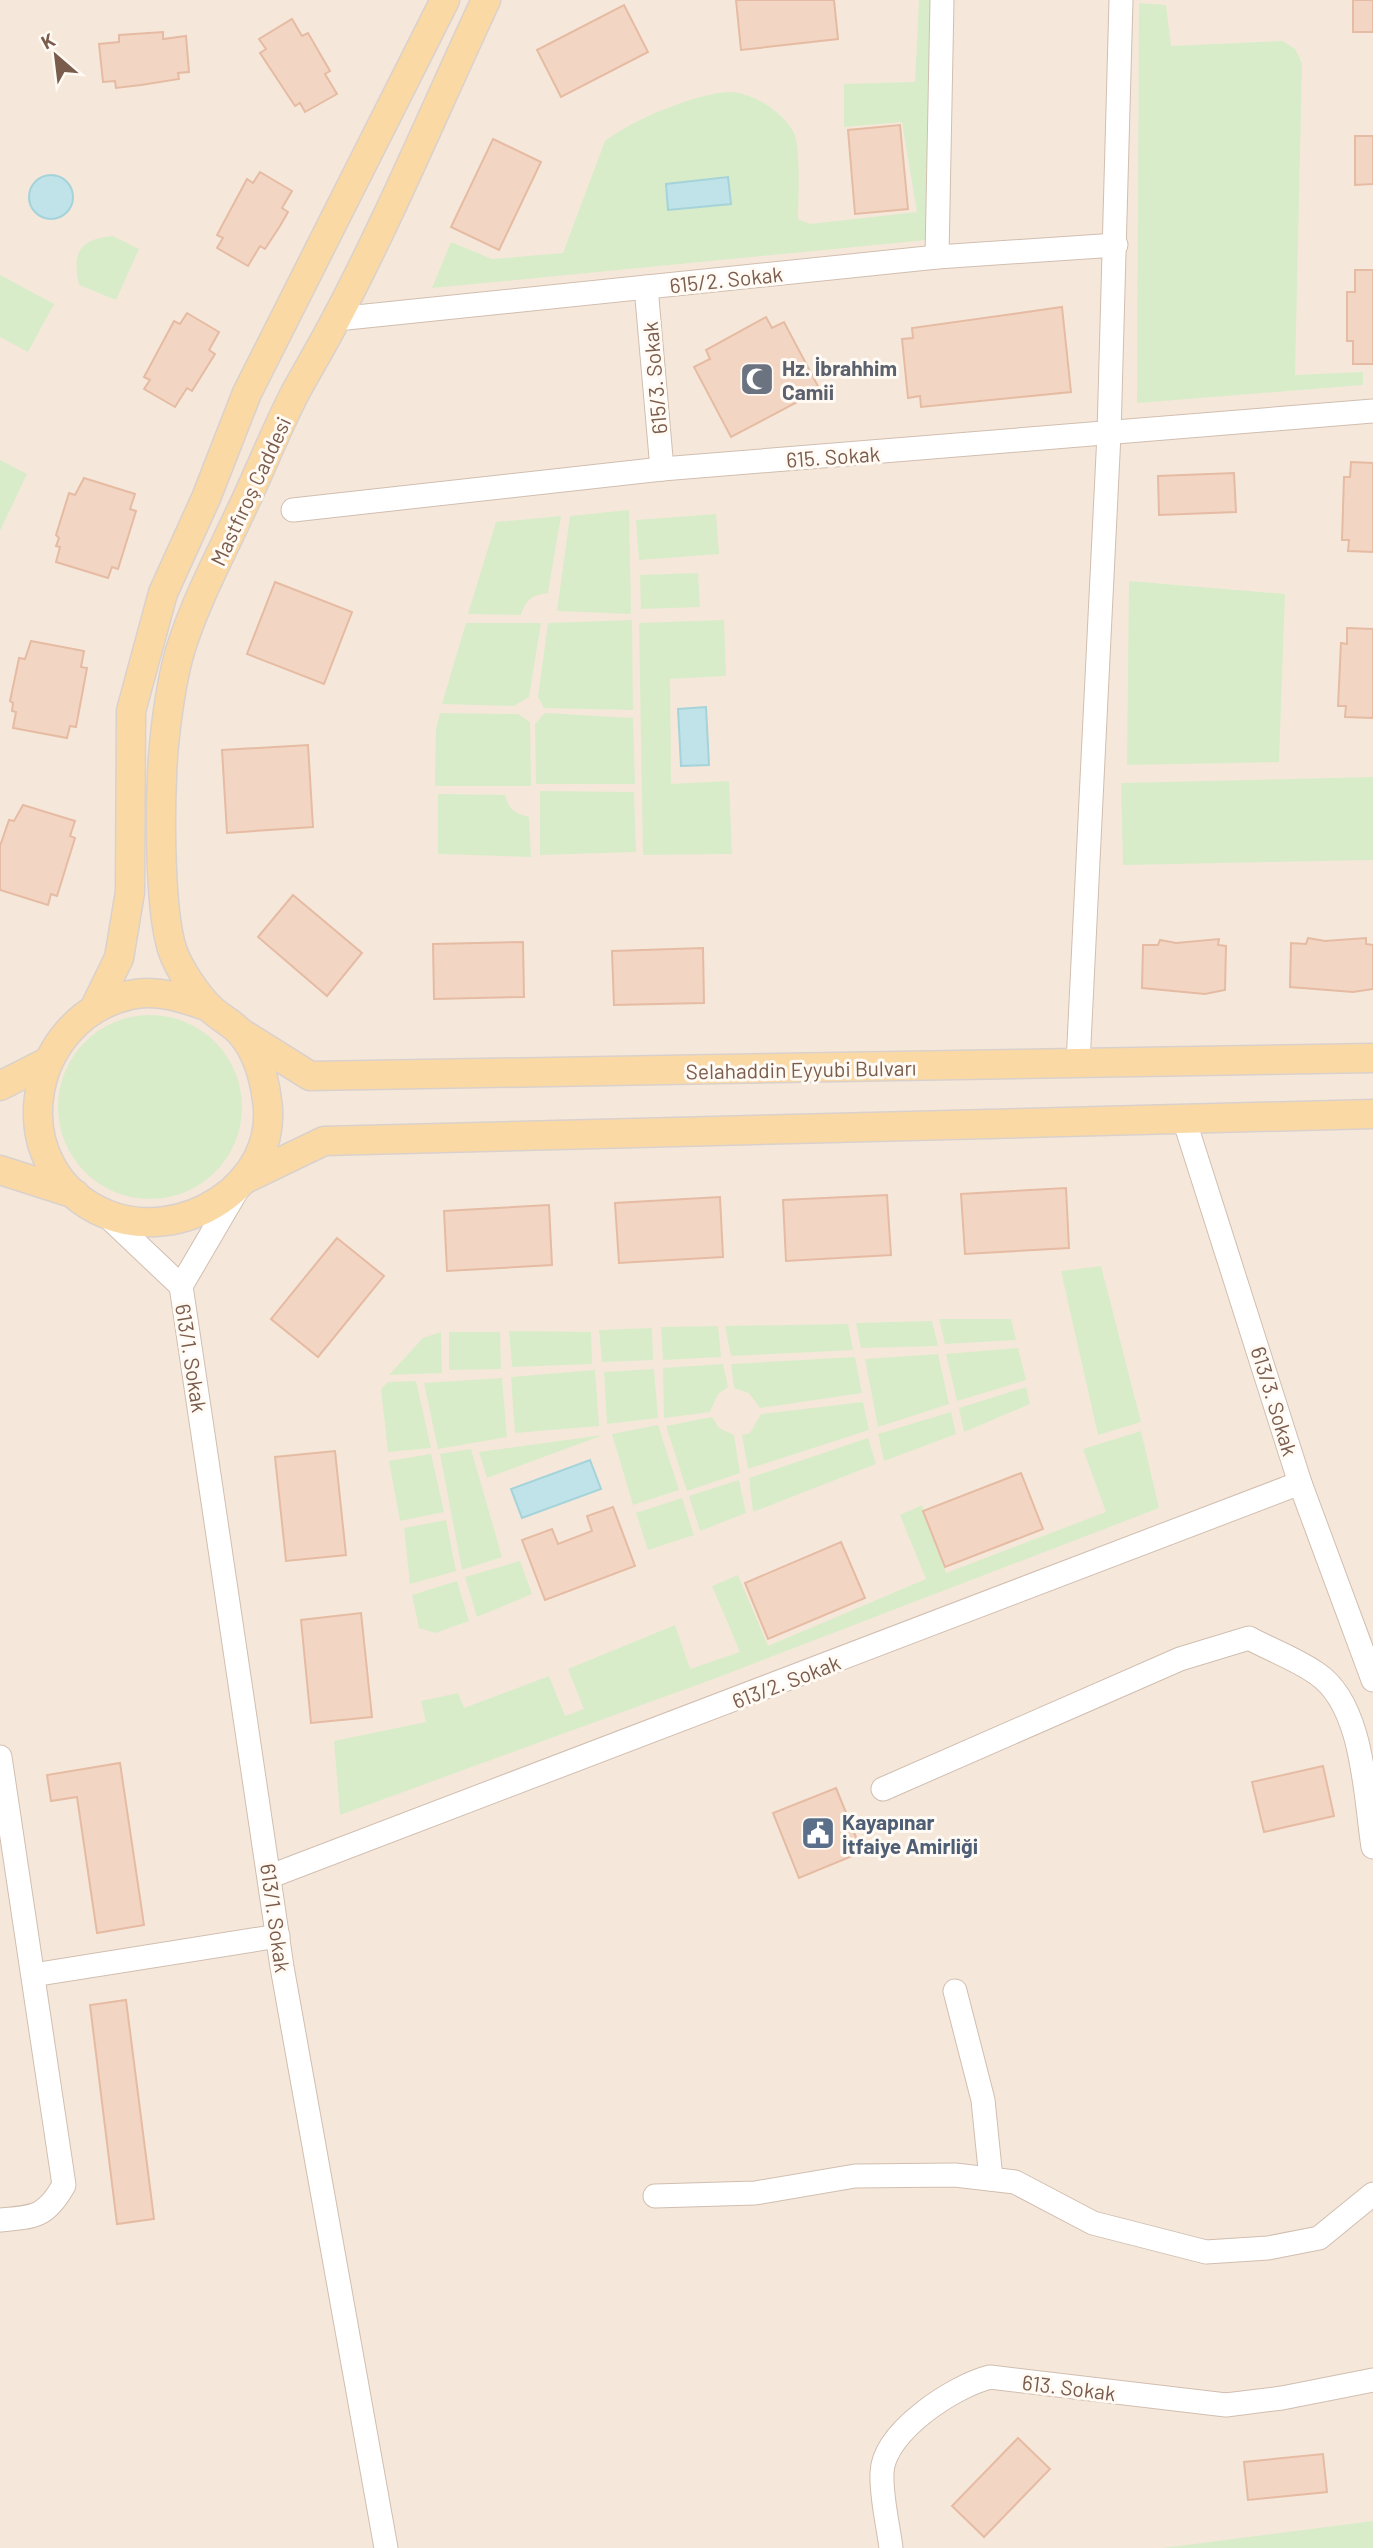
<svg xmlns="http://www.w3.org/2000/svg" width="1373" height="2548" viewBox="0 0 1373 2548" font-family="Barlow,sans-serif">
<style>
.residential{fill:#f5e8da}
.green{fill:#d8ecc9}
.water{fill:#bfe3e8;stroke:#a5d3da;stroke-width:2}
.building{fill:#f3d5c3;stroke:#e6bba3;stroke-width:2}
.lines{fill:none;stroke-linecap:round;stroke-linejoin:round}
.minor-casing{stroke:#d1beb0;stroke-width:25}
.major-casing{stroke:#dad1cd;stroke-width:31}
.minor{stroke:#fff;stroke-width:23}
.major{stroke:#fbd9a5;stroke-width:28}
.labels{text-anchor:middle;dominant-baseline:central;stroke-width:6;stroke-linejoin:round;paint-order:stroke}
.street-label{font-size:21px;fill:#7a5c4d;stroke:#fffaf3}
.worship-label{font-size:21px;font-weight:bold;fill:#5b616d;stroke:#fffaf3;text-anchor:start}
.service-label{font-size:21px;font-weight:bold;fill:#4e5e75;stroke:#fffaf3;text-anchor:start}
</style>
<rect width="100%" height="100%" fill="#fdf6ec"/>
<!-- residential -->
<rect class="residential" x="0" y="0" width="1373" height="2548"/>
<!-- green -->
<g class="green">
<path d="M919,0h14l-6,240 -495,48 19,-46 41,17 71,-6 42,-112c25,-20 91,-48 124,-49 24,0 54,20 65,41 7,14 4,68 4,86l12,5 107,-12 -15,-90 -58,5v-43l71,-2z"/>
<path d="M1139,3l27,2 5,41 112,-5 12,8 7,14 -7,312 68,-3v13l-226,18z"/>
<path d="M113,236l26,13 -23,51 -37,-15c-7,-32 0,-46 34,-49z"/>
<path d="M0,275l54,29 -26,48 -28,-15z"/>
<path d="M0,460l27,14 -27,57z"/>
<path d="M629,510l2,104 -74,-3 13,-95z"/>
<path d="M716,514l3,40 -80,6 -3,-40z"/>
<path d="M561,516l-13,77c-17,2 -22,7 -27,22l-53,-1 28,-92z"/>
<path d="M698,573l2,34 -59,2 -1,-34z"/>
<path d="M1129,581l156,13 -6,168 -152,3z"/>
<path d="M632,620l1,90 -89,-2 -6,-11 10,-74z"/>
<path d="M724,620l2,56 -56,3 1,105 58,-3 3,73 -89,1 -4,-232z"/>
<path d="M466,623h75l-12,74 -15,9 -72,-2z"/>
<path d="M440,713l78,1 12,8 1,64h-96l1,-57z"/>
<path d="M545,713l88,5 2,66h-99l-1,-60z"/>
<path d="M1373,777v83l-250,5 -2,-82z"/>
<path d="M540,791l94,1 2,60 -96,3z"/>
<path d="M438,794l67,1c4,15 9,18 24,22l2,40 -93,-3z"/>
<circle cx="150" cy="1107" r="92"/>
<path d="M1101,1266l40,156 -43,13 -37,-164z"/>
<path d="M939,1319h72l5,21 -71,4z"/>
<path d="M932,1321l6,25 -77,2 -5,-25z"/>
<path d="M848,1324l5,26 -122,6 -6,-30z"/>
<path d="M718,1326l3,31 -58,3 -2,-33z"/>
<path d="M652,1328l1,32 -51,2 -3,-32z"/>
<path d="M509,1331l82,1 1,32 -80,3z"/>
<path d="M441,1332l1,41 -53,2 34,-37z"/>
<path d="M449,1332h51l1,37 -52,1z"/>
<path d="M1018,1348l8,32 -69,21 -11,-47z"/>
<path d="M938,1354l11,50 -71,23 -13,-68z"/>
<path d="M855,1357l7,36 -102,15 -11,-15 -15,-5 -3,-24z"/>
<path d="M723,1364l5,23 -10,7 -8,18 -46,6 -1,-50z"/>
<path d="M654,1369l4,49 -51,6 -3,-52z"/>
<path d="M595,1370l4,56 -84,7 -4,-56z"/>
<path d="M502,1378l5,59 -69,12 -14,-66z"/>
<path d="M416,1381l15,67 -43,4 -7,-63 7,-7z"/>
<path d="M1026,1387l4,17 -66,28 -5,-24z"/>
<path d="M863,1402l6,28 -121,39 -6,-34 8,-2 11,-19z"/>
<path d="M951,1412l5,22 -72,27 -6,-27z"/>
<path d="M712,1417l7,11 15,7 6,38 -53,18 -21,-65z"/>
<path d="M658,1425l21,65 -46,15 -21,-71z"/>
<path d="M1141,1431l18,77 -443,170 -376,137 -6,-74 92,-19 -5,-21 37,-8 6,15 85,-32 16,40 19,-7 -16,-40 107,-44 15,44 50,-17 -28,-66 26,-11 30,71 158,-67 -26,-64 22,-10 24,68 160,-61 -23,-63z"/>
<path d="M603,1435l-116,43 -8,-26z"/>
<path d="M868,1438l8,26 -123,48 -4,-34z"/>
<path d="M471,1449l31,108 -40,13 -22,-116z"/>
<path d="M431,1454l13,58 -44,9 -11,-60z"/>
<path d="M739,1480l7,33 -46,18 -11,-35z"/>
<path d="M682,1498l12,37 -46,15 -12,-37z"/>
<path d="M446,1520l10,51 -46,13 -6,-56z"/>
<path d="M520,1561l12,33 -55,23 -12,-40z"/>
<path d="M457,1581l12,40 -34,12 -16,-5 -7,-33z"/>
<path d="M1373,2521v27h-210z"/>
</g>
<!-- water -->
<g class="water">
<circle cx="51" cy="197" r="22"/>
<path d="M728,177l3,27 -63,6 -2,-26z"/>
<path d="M706,707l3,58 -28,1 -3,-57z"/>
<path d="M590,1460l11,29 -79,29 -11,-29z"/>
</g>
<!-- building -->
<g class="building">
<path d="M736,0h98l4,39 -97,11z"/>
<rect x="1353" y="0" width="20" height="32"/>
<path d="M624,5l24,47 -87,45 -24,-47z"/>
<path d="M292,19l10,17 6,-3 22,38 -5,3 12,20 -32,18 -5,-9 -5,3 -35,-53 6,-4 -7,-10z"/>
<path d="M163,32v7l23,-3 3,36 -11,1 1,6 -38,6 -25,3 -1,-7 -12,1 -4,-38 20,-2v-7z"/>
<path d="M900,125l8,84 -53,5 -7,-84z"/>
<path d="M1355,136h18v48l-18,1z"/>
<path d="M493,139l48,23 -42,88 -48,-23z"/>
<path d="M260,172l32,19 -10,17 6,4 -8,14 -15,23 -5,-3 -12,20 -31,-18 6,-10 -6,-3 30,-56 6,4z"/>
<path d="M1355,270h18v94h-20v-23h-6v-49h8z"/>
<path d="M1062,307l9,85 -150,15 -1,-11 -12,2 -6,-59 11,-1 -1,-10z"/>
<path d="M187,313l32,19 -10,18 6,4 -23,37 -5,-3 -12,19 -31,-18 6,-9 -6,-3 30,-56 6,3z"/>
<path d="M766,317l6,11 12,-6 36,68 -89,47 -37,-70 16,-8 -4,-9z"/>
<path d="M1351,462l22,1v89l-25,-1 1,-11h-7l2,-63h6z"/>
<path d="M1234,473l2,39 -77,3 -1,-39z"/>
<path d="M84,478l51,16 -5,15 6,2 -13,42 -5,16 -6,-2 -4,11 -52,-16 4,-15 -4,-1 3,-8 -3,-3 13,-42 6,2z"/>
<path d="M275,582l77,30 -28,72 -77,-30z"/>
<path d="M1347,628l26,1v89l-28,-1 1,-11h-8l3,-63 6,1z"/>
<path d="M31,641l53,10 -3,16 6,1 -11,59 -6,-1 -3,12 -54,-10 3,-16 -4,-1 1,-8 -3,-2 9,-43 6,1z"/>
<path d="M308,745l5,82 -86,6 -5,-83z"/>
<path d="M23,805l52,16 -5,15 5,2 -18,58 -6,-2 -3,11 -48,-15v-44l9,-26 5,1z"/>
<path d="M293,895l69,58 -35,43 -69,-59z"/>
<path d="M1308,938l17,3 41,-3v6l7,1v44l-20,3 -63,-5 1,-44 15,1z"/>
<path d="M1219,939l-1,6 8,1 -1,44 -20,4 -63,-6 1,-43h15l2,-5 16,3z"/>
<path d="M523,942l1,55 -90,2 -1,-55z"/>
<path d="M703,948l1,55 -90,2 -2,-54z"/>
<path d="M1066,1188l3,60 -104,6 -4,-60z"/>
<path d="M887,1195l4,60 -105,6 -3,-61z"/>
<path d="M720,1197l3,60 -104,6 -4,-60z"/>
<path d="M549,1205l3,60 -105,6 -3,-60z"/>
<path d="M337,1238l47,38 -66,81 -47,-38z"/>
<path d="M335,1451l11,104 -60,6 -11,-104z"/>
<path d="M1021,1473l22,56 -98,38 -22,-56z"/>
<path d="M613,1507l22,59 -90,34 -23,-60 30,-11 6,15 34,-13 -5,-15z"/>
<path d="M841,1542l24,56 -97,41 -23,-56z"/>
<path d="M361,1613l11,104 -61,6 -10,-103z"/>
<path d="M120,1763l24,162 -47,8 -20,-136 -26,4 -4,-26z"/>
<path d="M1323,1766l11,50 -70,16 -12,-50z"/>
<path d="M836,1788l26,64 -63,26 -26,-65z"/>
<path d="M126,2000l28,219 -37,5 -27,-219z"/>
<path d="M1018,2438l32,31 -66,68 -32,-31z"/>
<path d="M1323,2454l4,38 -79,8 -4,-38z"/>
</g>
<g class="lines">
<!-- minor casing -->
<g class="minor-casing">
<g id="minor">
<path d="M937,257l5,-257"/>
<path d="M646,287l16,182"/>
<path d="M337,319l600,-62 179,-12"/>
<path d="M293,510l369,-41 711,-58"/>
<path d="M1078,1064l31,-630 12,-434"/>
<path d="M1184,1119l116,364 73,197"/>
<path d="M105,1214l76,72 58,-99"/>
<path d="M181,1286l101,681 104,581"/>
<path d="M0,1757l64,428c-18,32 -29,32 -64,35"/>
<path d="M883,1789l297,-130 69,-21c22,12 47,21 67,35 48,31 49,123 57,174"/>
<path d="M271,1876l1029,-393"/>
<path d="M33,1975l245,-39"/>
<path d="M955,1991l28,109 8,79"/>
<path d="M655,2196l100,-3 100,-17 100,-1 60,7 78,41 113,29 62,-4 51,-10 54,-44"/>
<path d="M891,2548c-3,-24 -10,-51 -9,-75 1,-41 72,-87 108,-96l236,28 56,-7 91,-18"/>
</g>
</g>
<!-- major casing -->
<g class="major-casing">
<g id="major">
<path d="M209,1007c-26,-9 -52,-18 -79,-12 -107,25 -128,176 -24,219 75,31 174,-29 161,-114 -3,-24 -10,-48 -26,-67 -8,-9 -20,-15 -29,-23 -14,-13 -34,-42 -40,-61 -12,-39 -12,-129 -10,-172 1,-36 9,-101 21,-135 14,-43 36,-84 55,-125 20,-41 36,-83 57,-124 13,-24 27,-47 40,-72 55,-104 101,-214 151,-321"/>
<path d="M94,1009l25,-51 11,-66 1,-181 32,-118 43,-95 41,-105 198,-393"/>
<path d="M243,1034l67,42 1063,-18"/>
<path d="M0,1086l47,-24"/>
<path d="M0,1170l75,24"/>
<path d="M243,1180l81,-39 1049,-27"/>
</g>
</g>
<!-- minor -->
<use href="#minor" class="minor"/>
<!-- major -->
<use href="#major" class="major"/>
</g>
<!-- icons -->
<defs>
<g id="mosque-square" transform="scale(1.75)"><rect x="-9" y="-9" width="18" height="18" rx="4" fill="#6b7280" stroke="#fffaf3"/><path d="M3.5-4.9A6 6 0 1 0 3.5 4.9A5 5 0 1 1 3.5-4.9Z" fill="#fff"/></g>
<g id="civic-square" transform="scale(1.75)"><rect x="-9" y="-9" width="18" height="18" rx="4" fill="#5c6f8a" stroke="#fffaf3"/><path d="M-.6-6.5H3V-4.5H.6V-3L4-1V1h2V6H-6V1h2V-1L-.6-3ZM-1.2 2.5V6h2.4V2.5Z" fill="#fff"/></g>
</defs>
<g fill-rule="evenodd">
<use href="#mosque-square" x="757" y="379"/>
<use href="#civic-square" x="818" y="1833"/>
</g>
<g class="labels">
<!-- street labels -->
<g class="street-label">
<text transform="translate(726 279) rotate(-6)">615/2. Sokak</text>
<text transform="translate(654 378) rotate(-95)">615/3. Sokak</text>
<text transform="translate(833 456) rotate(-4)">615. Sokak</text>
<text transform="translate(250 491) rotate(-65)">Mastfıroş Caddesi</text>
<text transform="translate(801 1069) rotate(-1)">Selahaddin Eyyubi Bulvarı</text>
<text transform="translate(192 1358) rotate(81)">613/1. Sokak</text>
<text transform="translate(1275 1401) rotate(73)">613/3. Sokak</text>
<text transform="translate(786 1681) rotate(-21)">613/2. Sokak</text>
<text transform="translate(276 1918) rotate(82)">613/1. Sokak</text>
<text transform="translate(1069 2387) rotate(7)">613. Sokak</text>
</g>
<!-- worship labels -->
<g class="worship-label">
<text x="782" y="367">Hz. İbrahhim<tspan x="782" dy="24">Camii</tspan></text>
</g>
<!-- service labels -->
<g class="service-label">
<text x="842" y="1821">Kayapınar<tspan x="842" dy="24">İtfaiye Amirliği</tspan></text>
</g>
</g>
<!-- north arrow -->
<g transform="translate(56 56) rotate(332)" stroke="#fffaf3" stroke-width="5" paint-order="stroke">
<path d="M0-5L12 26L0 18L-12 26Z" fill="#7a5c4d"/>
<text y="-10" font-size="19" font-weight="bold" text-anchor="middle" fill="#7a5c4d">K</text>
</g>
</svg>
